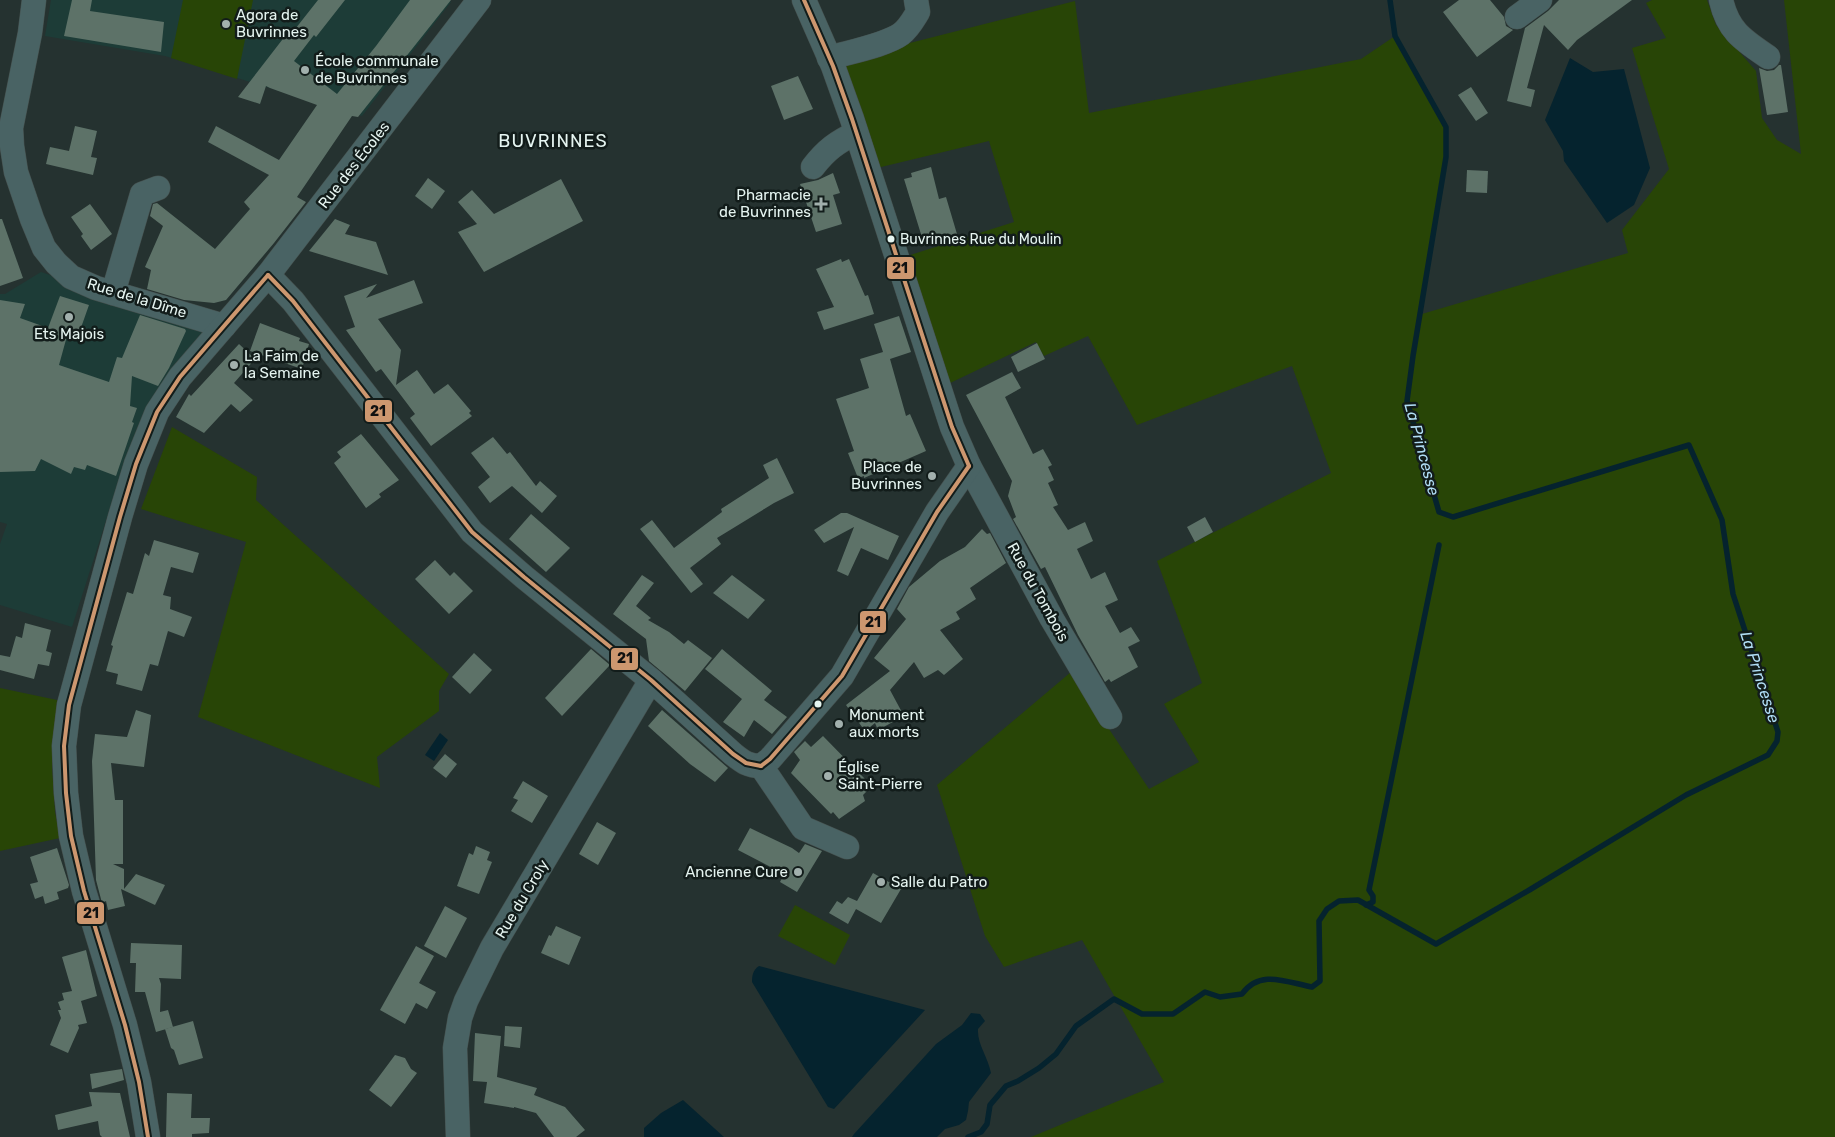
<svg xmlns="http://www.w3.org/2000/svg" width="1835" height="1137" viewBox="0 0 1835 1137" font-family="Rubik,sans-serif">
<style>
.built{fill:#1d3c37}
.green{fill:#284506}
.water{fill:#05232e}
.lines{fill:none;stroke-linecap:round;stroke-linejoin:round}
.stream{stroke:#05232e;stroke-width:5.5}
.building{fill:#5d7268}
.minor-casing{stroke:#45504e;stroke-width:25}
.minor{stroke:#496364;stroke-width:24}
.bus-1-casing{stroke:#121c1a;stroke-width:8}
.bus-1{stroke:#cd976f;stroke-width:4}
.poi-dot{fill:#a2b0ad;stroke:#121c1a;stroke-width:2}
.bus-dot{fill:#e5f4f0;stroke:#121c1a;stroke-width:2}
.labels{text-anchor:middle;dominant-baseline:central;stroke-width:5;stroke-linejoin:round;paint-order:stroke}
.bus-label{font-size:14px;fill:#e5f4f0;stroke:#121c1a;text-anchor:start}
.poi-label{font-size:15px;fill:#e5f4f0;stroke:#121c1a;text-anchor:start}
.street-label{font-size:15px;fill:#e5f4f0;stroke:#121c1a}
.water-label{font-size:16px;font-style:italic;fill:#b0ddf4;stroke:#121c1a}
.quarter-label{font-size:18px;letter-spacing:1px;fill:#e5f4f0;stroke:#121c1a}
.line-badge{stroke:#121c1a;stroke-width:2}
.pale-badge-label{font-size:14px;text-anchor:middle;font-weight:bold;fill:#111}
</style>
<rect width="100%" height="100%" fill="#253230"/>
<!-- built -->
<g class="built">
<path d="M51,0h397l3,2 -89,114 -197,-60 -120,-20z"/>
<path d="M41,272l171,56 -64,78 -38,102 -38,119 -72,-22v-61l7,-20 -7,-2v-228h5z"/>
</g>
<!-- green -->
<g class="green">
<path d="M183,0h70l-16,79 -66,-21z"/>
<path d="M1652,0h55l9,25 40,46 6,47 15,22 24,14 -17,-154h51v1137h-804l133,-55 -82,-142 -78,27 -19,-31 -48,-151 134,-113 78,117 50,-27 -35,-58 38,-21 -45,-122 174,-88 -39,-107 -155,59 -49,-89 -44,20 -8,-14 -90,43 -42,-128 110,-35 -25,-81 -112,27 -38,-107 236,-60 14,112 272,-54 34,-23 51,91v30l-24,157 206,-61 -6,-23 47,-61 -37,-121 34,-10 -20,-35z"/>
<path d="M172,427l85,50 -1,23 193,174 -10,17v20l-62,46 3,31 -182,-71 48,-175 -105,-33z"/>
<path d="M0,688l57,12 -5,67 3,45 5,26 -60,13z"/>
<path d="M795,905l55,30 -15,30 -57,-29z"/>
</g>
<!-- water -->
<g class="water">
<path d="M1570,58l23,14 31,-3 26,99 -16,37 -27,18 -43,-62 -1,-10 -18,-31z"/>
<path d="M440,733l8,7 -14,21 -9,-6z"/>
<path d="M759,966l166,44 -91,99 -6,-2 -76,-125c0,-7 1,-12 7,-16z"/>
<path d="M971,1013l9,1 5,7 -7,8c-1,15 10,28 13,44l-22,29 -1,9 -2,9 -7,5 -14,4 -8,8h-85l2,-3 82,-90 26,-19z"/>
<path d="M683,1100l41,37h-80v-9l17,-15z"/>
</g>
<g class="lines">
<!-- stream -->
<g class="stream">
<path d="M1366,905l7,-3v-6l-4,-6 70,-345"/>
<path d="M968,1137l13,-5 6,-8 3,-19 16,-19 12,-5 21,-13 17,-14 20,-28 38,-27 28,15h31l32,-22 15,5 22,-3c18,-25 44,-12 70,-7l8,-6 -1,-60 8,-12 12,-8 19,-1 78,44 95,-55 155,-94 82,-40 9,-14 1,-9 -45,-138 -11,-74 -33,-75 -236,72 -14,-5 -32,-111 6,-45 33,-199v-30l-51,-91 -5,-36"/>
</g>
</g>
<!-- building -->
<g class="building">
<path d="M72,0h20l-2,11 74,11 -3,30 -97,-16z"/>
<path d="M318,0h27l-29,37 -2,-2 -20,26 43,33 39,-48 34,-46h41l-93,117 -6,-1 -55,81 9,5 -32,41 -48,57 -12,3 -30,-3 -37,-11 4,-19 -6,-3 18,-41 -13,-10 3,-12 4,-1 58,46 35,-40 -6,-7 25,-27 -61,-33 8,-16 63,34 38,-55 -47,-17 -4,-2 -6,18 -22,-7 51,-66 3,2z"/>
<path d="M1459,0h31l14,17 2,9 7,4 -36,27 -34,-45z"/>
<path d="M1559,0h73l-55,40 -9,10 -24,-25 -17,63 8,2 -4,17 -24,-6 18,-73 23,-17z"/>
<path d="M1779,65h2l7,47 -21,3 -8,-47 8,3 7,-1z"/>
<path d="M798,76l15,33 -29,11 -13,-34z"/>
<path d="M1471,87l17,26 -12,8 -18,-26z"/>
<path d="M75,126l22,5 -6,26 6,1 -4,17 -47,-11 4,-17 19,4z"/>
<path d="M931,167l8,32 7,-2 11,37 -33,10 -20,-65 8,-2 -1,-4z"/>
<path d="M1467,170l21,1 -1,22 -21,-1z"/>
<path d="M833,173l7,20 -7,2 9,29 -26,8 -16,-48 18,-4z"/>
<path d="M428,178l17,13 -13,18 -17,-13z"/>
<path d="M561,179l22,42 -99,51 -26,-40 19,-8 -19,-22 14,-12 22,24z"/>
<path d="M90,204l22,30 -21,16 -10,-14 2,-2 -12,-17z"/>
<path d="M0,219h2l21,59 -23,8z"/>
<path d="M335,219l15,6 -5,9 31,8 12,33 -79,-24z"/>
<path d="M841,259l1,3 7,-3 16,37 3,-1 6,19 -50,16 -7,-18 17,-5 -18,-38z"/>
<path d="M414,280l9,23 -45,16 23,31 -5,35 21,-15 17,24 14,-10 23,27 -2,2 3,3 -41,30 -21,-28 5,-4 -34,-45 -5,3 -30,-42 9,-3 -11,-31 33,-12 -11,14z"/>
<path d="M60,296l29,9 -12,34 -10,-3 -8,29 50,17 8,-25 5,1 18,-43 45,14 1,2 -17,37 -11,18 -26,-10 -2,30 7,2 -5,14 2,1 -18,53 -29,-11 -2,5 -11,-3 -3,7 -30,-15 -6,12 -35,1v-172l25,4 -5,14 28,10z"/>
<path d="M899,316l12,36 -21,7 16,57 4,-2 16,37 -62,27v-2l-6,2 -10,-25 6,-2 -18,-52 33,-11 -9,-29 23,-7 -9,-28z"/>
<path d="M260,323l40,15 -1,3 10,3 -7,25 -52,-18z"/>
<path d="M1037,343l8,16 -27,13 -7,-15z"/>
<path d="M239,344l16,15 -21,24 19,17 -13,12 -9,-8 -27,29 -28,-16 13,-23 2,2z"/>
<path d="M1012,372l9,16 -16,9 28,57 10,-5 9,16 -4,2 6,13 -6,3 10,22 -5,2 15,23 17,-8 8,19 -16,8 14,30 14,-7 6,13 7,15 -13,6 15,27 11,-6 9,14 -12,6 10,20 -27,15 -2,-3 -4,3 -27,-47 -33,-68 -4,2 -28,-50 3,-2 -8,-21 4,-15 -46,-86z"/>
<path d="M361,434l38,46 -20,14 2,3 -15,11 -32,-45 7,-6 -4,-5z"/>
<path d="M493,437l14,17 3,-2 26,34 4,-5 17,15 -15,17 -30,-27 -22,17 -12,-16 12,-10 -19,-24z"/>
<path d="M777,458l17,35 -20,10 -57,35 4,6 -31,24 13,16 -12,9 -51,-64 12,-9 22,28 48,-36 -1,-3 48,-31 -6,-13z"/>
<path d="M841,513h6l52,23 -11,24 -27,-12 -13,28 -11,-5 17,-44 -30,16 -10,-13z"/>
<path d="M531,514l39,34 -24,24 -37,-33z"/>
<path d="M1205,517l8,15 -18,10 -8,-15z"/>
<path d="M982,529l5,5 3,-1 16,30 -36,25 6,11 -20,13 4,7 -20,11 23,29 -19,16 -6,-5 -14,8 -10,-16 -24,28 14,26 -26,14 -3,-7 -10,8 -19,-26 44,-34 -16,-13 32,-39 -9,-10 12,-22 31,-26 25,-14z"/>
<path d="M154,540l45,13 -6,20 -22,-6 -8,28 8,2 -1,12 22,8 -8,20 -16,-6 -10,35 -8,-2 -8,27 -26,-7 2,-10 -12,-3 7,-25 -2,-1 16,-53 6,2 12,-41 4,3z"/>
<path d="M435,560l15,16 4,-4 19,19 -24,23 -34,-35z"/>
<path d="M642,575l12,8 -18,23 15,12 -3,2 21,12 15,12 4,-4 24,18 -27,33 -36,-30 -3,-22 -33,-25z"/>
<path d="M732,575l33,25 -17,19 -35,-26z"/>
<path d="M25,623l26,7 -5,21 6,2 -3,13 -11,-2 -4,15 -34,-9v-15l10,2 6,-21 6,2z"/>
<path d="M591,649l19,16 -48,51 -17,-18z"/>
<path d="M722,649l50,42 -8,9 23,17 -15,17 -18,-14 -10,17 -21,-15 19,-23 -37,-30z"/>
<path d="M474,653l18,17 -22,24 -18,-17z"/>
<path d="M136,710l15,5 -7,52 -33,-4 4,37h8v64h-10l11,5v20l12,-15 29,11 -10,20 -34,-16 4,17 -17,4 -2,-9 -4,2 -6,-23 -4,-119 3,-27 32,3z"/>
<path d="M662,710l66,58 -13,14 -25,-18 -42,-38z"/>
<path d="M823,736l42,43 -1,1 7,7 -8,8 2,6 -26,18 -6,-7 -2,2 -40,-41 9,-13 -6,-8 11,-11 6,6z"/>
<path d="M445,754l12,10 -11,14 -13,-10z"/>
<path d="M523,781l25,15 -16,27 -21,-12 7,-11 -5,-2z"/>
<path d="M597,822l19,11 -18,32 -19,-11z"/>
<path d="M750,828l42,20 7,5 6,-9 17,7 -25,41 -17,-10 4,-8 -46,-24z"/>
<path d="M476,846l14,6 -3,8 5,2 -13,32 -22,-8 12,-33 4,2z"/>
<path d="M57,848l12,37 -1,3 -11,4 2,7 -14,5 -2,-8 -8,3 -5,-15 8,-2 -8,-25z"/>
<path d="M873,873l28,16 -20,34 -25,-14 -8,15 -19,-11 8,-12 5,3 6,-7 9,4z"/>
<path d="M445,906l22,12 -21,40 -22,-12z"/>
<path d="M556,926l25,11 -12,28 -28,-12 8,-18 2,1z"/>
<path d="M131,943l51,2 -1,34 -22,-1 2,6 -1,28 8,-2 5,17 -17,5 -11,-40h-10l1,-29h-6z"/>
<path d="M416,946l18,10 -15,27 17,9 -9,17 -11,-6 -11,21 -25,-14z"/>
<path d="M86,950l11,46 -16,5 6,22 -9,2 1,3 -11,25 -18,-8 11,-27 -3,-8h3l-3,-8 6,-2 -2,-7 10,-2 -10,-34z"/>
<path d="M193,1021l10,37 -24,7 -5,-15 -3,-2 -6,-19z"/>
<path d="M505,1026l17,1 -2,21 -16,-2z"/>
<path d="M475,1033l26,3 -4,41 40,11 -3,7 31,12 20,23 -9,7h-22l-18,-24 -22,-6v1l-30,-5 3,-21 -14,-1z"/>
<path d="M395,1055l10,3 6,11 6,4 -26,34 -22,-17z"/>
<path d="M122,1069l2,11 -32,9 -2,-15z"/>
<path d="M89,1092l31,1 10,44h-28l-2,-2 -2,-14 -40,9 -3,-15 37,-9z"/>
<path d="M167,1093l25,1 -1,24h19l-1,15 -17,1v3h-26z"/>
</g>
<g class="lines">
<!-- minor casing -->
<g class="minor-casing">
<g id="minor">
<path d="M34,0l-4,33 -19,95 1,18 4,26 16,47 12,29 12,15 15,14 25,11 128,38"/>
<path d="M804,0l29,66 19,53 100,308 17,39 83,153 58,98"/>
<path d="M1721,0c7,31 22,40 47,57"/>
<path d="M1517,17l23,-17"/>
<path d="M829,58c20,-6 57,-13 72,-24 8,-6 12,-14 17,-22l-2,-12"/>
<path d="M813,167c13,-17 24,-25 43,-34"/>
<path d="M268,275l25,26 179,231 52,45 127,103 82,74c10,8 15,12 28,12"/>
<path d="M113,293l29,-99 16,-6"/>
<path d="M761,766l9,-7 72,-83 95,-164 32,-46"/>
<path d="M761,766l42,62 44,19"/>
<path d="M148,1137l-9,-55 -14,-57 -41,-134 -13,-55 -5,-43 -2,-47 5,-41 51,-188 16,-53 21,-52 23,-35 88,-102 211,-275"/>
<path d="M458,1137l-3,-89 5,-30 6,-17 26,-53 159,-268"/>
</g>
</g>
<!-- minor -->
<use href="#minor" class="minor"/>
<!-- bus-1 casing -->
<g class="bus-1-casing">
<g id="bus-1">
<path d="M804,0l29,66 19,53 100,308 17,39"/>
<path d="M268,275l25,26 179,231 52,45 127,103 82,74 13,9 15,3"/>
<path d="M761,766l9,-7 72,-83 95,-164 32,-46"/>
<path d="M148,1137l-9,-55 -14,-57 -41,-134 -13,-55 -5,-43 -2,-47 5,-41 51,-188 16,-53 21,-52 23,-35 88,-102"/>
</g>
</g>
<!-- bus-1 -->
<use href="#bus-1" class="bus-1"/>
</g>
<!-- markers -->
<g class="poi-dot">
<circle cx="226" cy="24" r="5"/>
<circle cx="305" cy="70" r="5"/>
<path d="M818.5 196.5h5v5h5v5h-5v5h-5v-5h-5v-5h5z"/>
<circle cx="69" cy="317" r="5"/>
<circle cx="234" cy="365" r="5"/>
<circle cx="932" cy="476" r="5"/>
<circle cx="839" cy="724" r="5"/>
<circle cx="828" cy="776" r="5"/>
<circle cx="798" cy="872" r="5"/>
<circle cx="881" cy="882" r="5"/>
</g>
<g class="bus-dot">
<circle cx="891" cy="239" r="4.5"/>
<circle cx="818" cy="704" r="4.5"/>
</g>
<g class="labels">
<!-- bus labels -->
<g class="bus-label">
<text x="900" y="239">Buvrinnes Rue du Moulin</text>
</g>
<!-- poi labels -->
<g class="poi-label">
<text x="236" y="15">Agora de<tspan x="236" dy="17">Buvrinnes</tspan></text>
<text x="315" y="61">École communale<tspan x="315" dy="17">de Buvrinnes</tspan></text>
<text x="811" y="195" text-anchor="end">Pharmacie<tspan x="811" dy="17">de Buvrinnes</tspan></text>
<text x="69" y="334" text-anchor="middle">Ets Majois</text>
<text x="244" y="356">La Faim de<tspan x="244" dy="17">la Semaine</tspan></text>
<text x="922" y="467" text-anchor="end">Place de<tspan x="922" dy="17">Buvrinnes</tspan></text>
<text x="849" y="715">Monument<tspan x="849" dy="17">aux morts</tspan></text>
<text x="838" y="767">Église<tspan x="838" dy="17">Saint-Pierre</tspan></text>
<text x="788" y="872" text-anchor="end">Ancienne Cure</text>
<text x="891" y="882">Salle du Patro</text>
</g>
<!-- street labels -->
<g class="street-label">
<text transform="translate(354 165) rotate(-52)">Rue des Écoles</text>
<text transform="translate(137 298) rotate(17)">Rue de la Dîme</text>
<text transform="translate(1038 592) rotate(61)">Rue du Tombois</text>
<text transform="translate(522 899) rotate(-59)">Rue du Croly</text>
</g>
<!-- water labels -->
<g class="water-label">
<text transform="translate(1422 449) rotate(75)">La Princesse</text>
<text transform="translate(1760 677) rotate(72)">La Princesse</text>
</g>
<!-- quarter labels -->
<g class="quarter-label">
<text x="553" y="141">BUVRINNES</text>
</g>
</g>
<g class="line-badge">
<rect x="886" y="256" width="29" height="24" rx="5" fill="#cd976f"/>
<rect x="364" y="399" width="29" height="24" rx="5" fill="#cd976f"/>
<rect x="859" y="610" width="28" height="24" rx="5" fill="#cd976f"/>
<rect x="610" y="647" width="29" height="24" rx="5" fill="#cd976f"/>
<rect x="76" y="901" width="29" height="24" rx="5" fill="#cd976f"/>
</g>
<g class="pale-badge-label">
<text x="900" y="273">21</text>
<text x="378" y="416">21</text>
<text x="873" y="627">21</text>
<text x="625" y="663">21</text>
<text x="91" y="918">21</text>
</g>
</svg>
